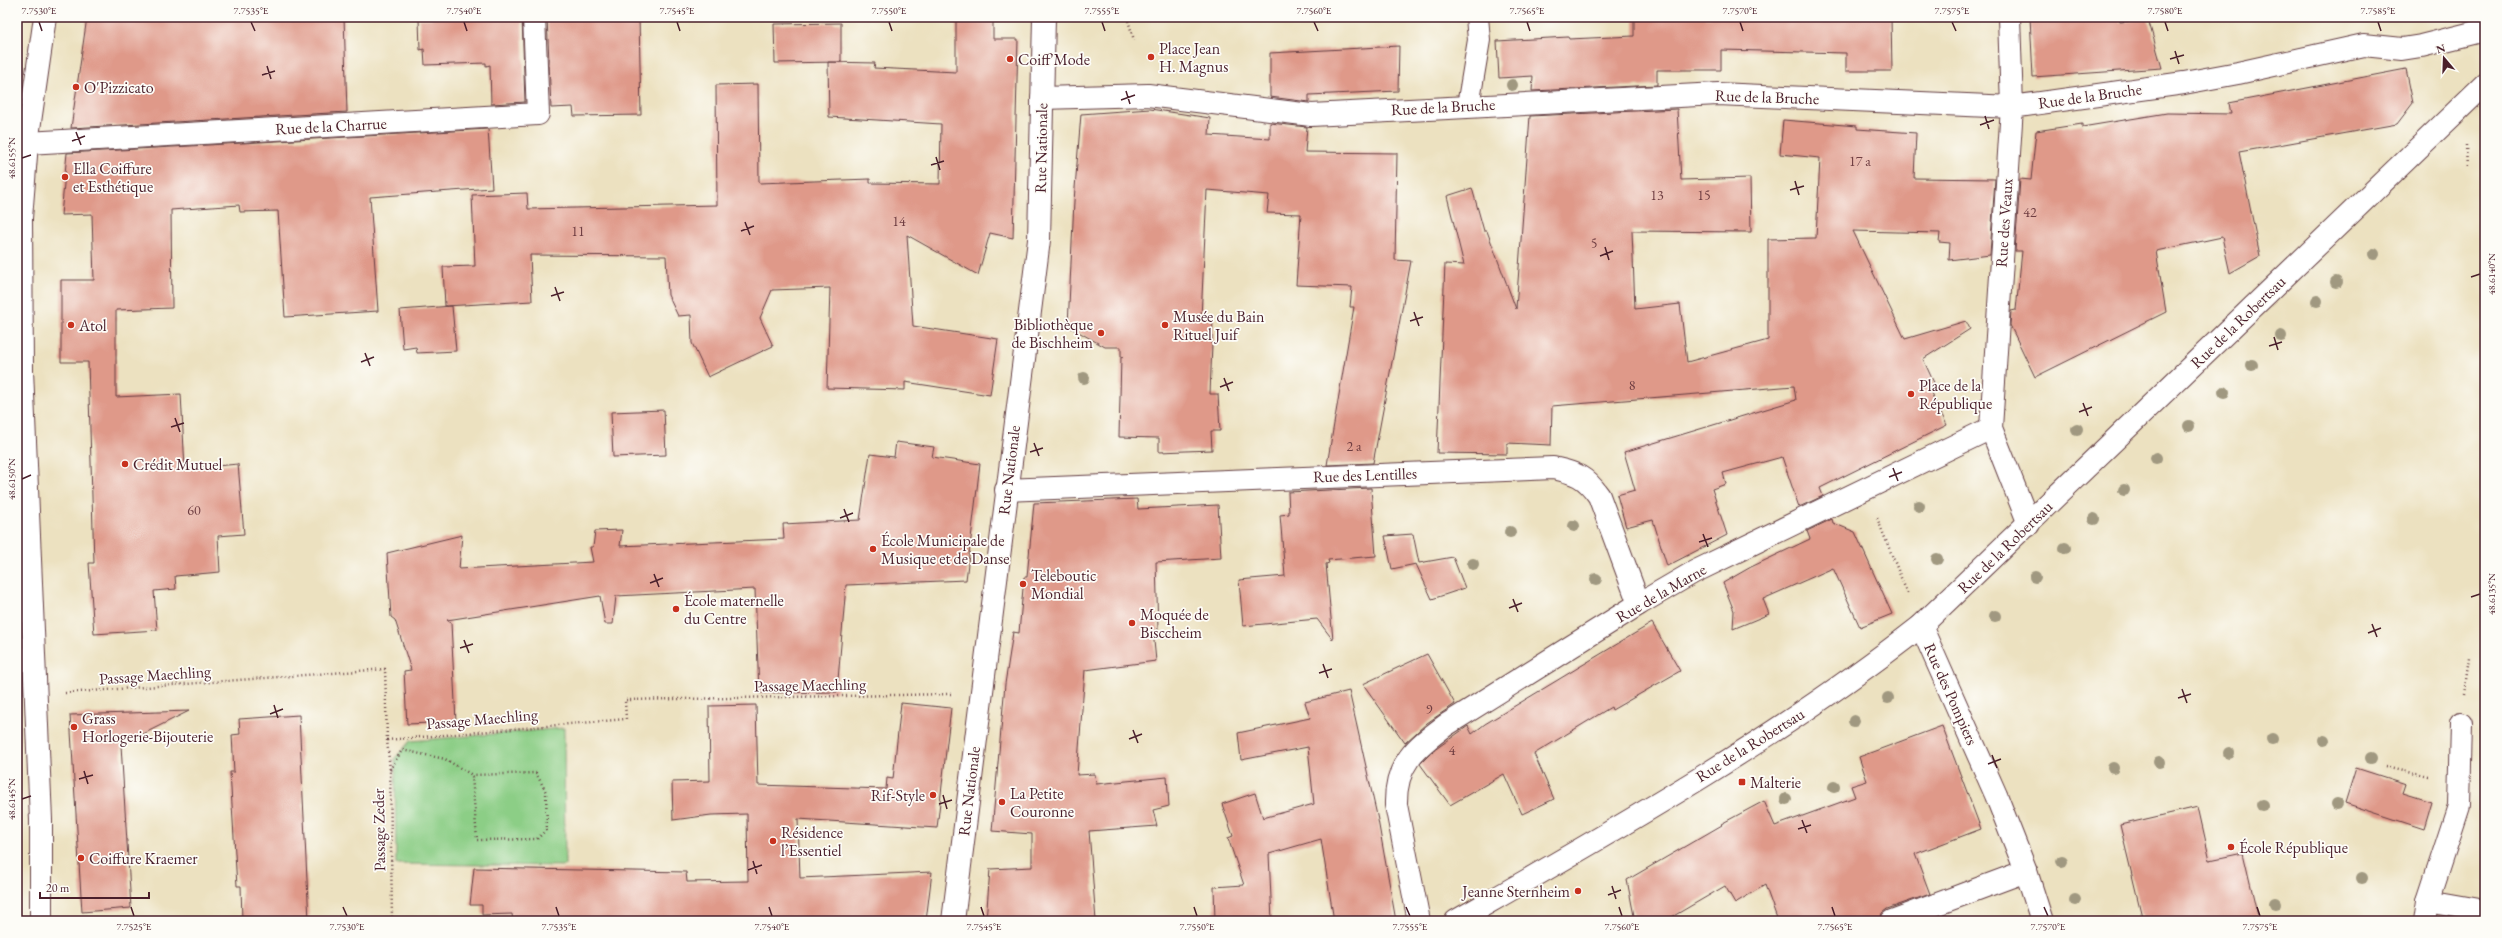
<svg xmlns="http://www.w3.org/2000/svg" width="2502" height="938" viewBox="0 0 2502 938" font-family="'EB Garamond',serif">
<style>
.green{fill:#8cce86;stroke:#6b7658}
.building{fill:#df9989}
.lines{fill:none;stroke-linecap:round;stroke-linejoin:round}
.minor-casing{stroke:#623c41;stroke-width:24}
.tertiary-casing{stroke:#623c41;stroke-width:24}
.secondary-casing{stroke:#623c41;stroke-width:24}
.path{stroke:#623c41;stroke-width:2.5;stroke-dasharray:1 3;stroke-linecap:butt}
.minor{stroke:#fff;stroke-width:22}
.tertiary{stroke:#fff;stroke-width:22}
.secondary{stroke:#fff;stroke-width:22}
.tree{fill:#a09880}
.ticks{fill:none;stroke:#4a1f2b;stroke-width:1.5}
.poi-dot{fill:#c8321e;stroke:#fdfcf7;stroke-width:1.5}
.labels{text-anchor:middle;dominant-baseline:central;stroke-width:3.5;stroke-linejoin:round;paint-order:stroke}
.number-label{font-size:14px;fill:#6f3e42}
.poi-label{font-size:16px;fill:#4a1f2b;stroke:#fdfcf7;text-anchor:start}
.street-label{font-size:16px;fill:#4a1f2b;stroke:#fdfcf7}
.neatline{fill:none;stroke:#4a1f2b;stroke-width:1.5}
.ticks-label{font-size:10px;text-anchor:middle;fill:#4a1f2b}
</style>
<rect width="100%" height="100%" fill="#fdfcf7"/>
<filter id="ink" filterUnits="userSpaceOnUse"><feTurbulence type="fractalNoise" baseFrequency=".025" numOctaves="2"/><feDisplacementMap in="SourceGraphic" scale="8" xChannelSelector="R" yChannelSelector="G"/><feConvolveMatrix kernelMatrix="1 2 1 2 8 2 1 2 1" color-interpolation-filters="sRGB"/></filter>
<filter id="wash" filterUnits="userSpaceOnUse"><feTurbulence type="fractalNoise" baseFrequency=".012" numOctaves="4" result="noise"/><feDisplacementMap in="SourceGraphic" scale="16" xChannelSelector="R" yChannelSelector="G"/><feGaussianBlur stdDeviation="0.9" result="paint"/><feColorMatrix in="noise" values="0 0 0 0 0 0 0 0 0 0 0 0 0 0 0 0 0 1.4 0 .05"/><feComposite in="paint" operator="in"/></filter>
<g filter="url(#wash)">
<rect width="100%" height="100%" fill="#ece1c0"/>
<!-- green -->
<path class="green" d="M564,728l1,138 -169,-2 -1,-106 15,-17z"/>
<g id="blocks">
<!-- building -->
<g class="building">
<path d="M87,17h257l3,95 -276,16z"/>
<path d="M456,17h66l3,85 -34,2 -1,-39 -4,1v-3l-61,2 -1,-16 -4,1 -1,-31z"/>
<path d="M547,17h92l2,98 -67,1 -1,-9 -22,1z"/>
<path d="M956,17h37v22h25l-5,199 -23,-5 -12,42 -71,-40 6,91 85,13 -8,56 -85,-13v8l-78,-2 3,-100 -58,2 -12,28 13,28 -65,31 -16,-34 -1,-28 -13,1 -10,-21 -2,-39 -136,-1 2,46 -87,5 -2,-39 32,-1 -3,-71 55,-2 1,16 189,-4 -1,-120 42,-1 1,99 111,-4v4l70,1 1,-60 -112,-7 -1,-55 47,1 -1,5 82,4z"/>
<path d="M1634,17h257l1,54h-46v-18l-125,-3v20h-64v15l-125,6 1,-15 -34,2 -2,-37 71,-4 1,2 65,-3z"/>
<path d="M2030,17h88l2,5 28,-3 14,49 -129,9z"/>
<path d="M841,23v39l-66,1 -1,-39z"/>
<path d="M1399,46l-1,45 -89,4v7l-39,-5v-44z"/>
<path d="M2406,69l7,34 -16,21 -158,28 21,104 -30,17 -8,-36 -66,14 10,61 -131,65 -25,-52 1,-14 5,-1 6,-59h-7l5,-72 11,1 5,-49 46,-7v3l85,-14 64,1 -2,-11z"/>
<path d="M1150,109l60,9 -1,17 61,4v-16l37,4 -2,25 92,1 -2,107 16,1 -38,202 -46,2 27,-158h-4l2,-20 -56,-2 5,-71 -34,-1 2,-18 -62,-5 -6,128 12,1 -3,75h8l2,37h-9l1,19 -53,2v-14l-40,-1 2,-80h2l-2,-1v-9h-16l-37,-21 6,-125 7,-87z"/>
<path d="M1677,109l4,71 69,-2 1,54 -119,-1 3,78 45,-5 7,58 81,-22v-101l48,-1 4,-80 -40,-4 3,-34 74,6v3l59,4 -2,45 81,1 -5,76 -41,5 1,-17 -11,-1 1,-9 -87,-2 52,108 61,-18 4,8 -47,30 12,26 -6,4 18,36 -127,63 3,8 -24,11 -17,-50 -59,16 3,11 -14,5 15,46 -60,31 -14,-46 -27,7 -9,-32 18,-5 -11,-38 172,-52 -2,-14 -242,20 -1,39 -44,-2v11l-70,-1 8,-189 19,1 -17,-69 25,-8 12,43h3l29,78 14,-193z"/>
<path d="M488,129l4,59 -122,9 8,114 -93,6 -7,-106 -38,1 -1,-7 -68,5 1,98 -56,2v87l65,-3 4,75 53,-5 6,70 -26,2 2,36 -45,4 1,13 -22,2 3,39 -63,4 -5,-71h5l-6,-201h-27v-82h33l-2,-66 -31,1 6,-62z"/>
<path d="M452,306l4,45 -39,2 -1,-6 -13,2 -3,-39z"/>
<path d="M664,410l2,45 -53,2 -2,-45z"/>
<path d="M896,442l38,5 -2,10 48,7 -14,116 -120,5 -9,107 -78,1 -4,-104 -139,7 -3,28h-8l-5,-28 -153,24 4,3 5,99 -49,2 -3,-53 7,-1 -16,-50 -4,-3 -4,-64 75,-18 -3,34 134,-7 -3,-15h3l2,-16 27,-1 -2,16 164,-7 -1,-15 77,-4 10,-66 24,3z"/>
<path d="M1371,488l5,68 -48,4 1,3 -3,1 7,76 -16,-21 -74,7 -4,-46 46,-4 -5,-61 9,-1 -1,-22z"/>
<path d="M1137,499l1,10 80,-4 3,53 -65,4 2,68 -5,1 3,30 -71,9 -8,105 18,-1 1,10 71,-7 2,29 -16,4 4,16 -68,5 7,90h-110l4,-52 42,-2v-33l-40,-3 13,-147 8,-52 6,1 5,-56h3l7,-74z"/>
<path d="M1832,519l1,4 22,9 37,82 -32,13 -27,-59 -70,31 6,15 -36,15 1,-18 -11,-28 28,-16 59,-28 -3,-8z"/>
<path d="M1413,534l6,29 34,-6 12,31 -33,11 -16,-35 -24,5 -7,-33z"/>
<path d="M1652,623l28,48 -68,39 -1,-3 -77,47 20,45 -32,15 -18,-40 -54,31 -30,-41 13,-13 35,-25 4,8 13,-10z"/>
<path d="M1427,654l28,50 -28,19 -22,20 -42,-59z"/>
<path d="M1349,691l29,129 18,101h-62l-13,-82 -52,15 3,67h-57l-1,-34 30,-2 -16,-47 5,-2 -11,-32 33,-11 8,25 51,-14 -6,-57 -67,13 -3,-27 72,-15 -5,-16z"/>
<path d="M901,703l50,5 -14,120 -139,-9 2,59 132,-6 -6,49h-413l-1,-7 -30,1v-10h-12l4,-37 212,4 1,10 61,-1 -1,-67 -36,1 -38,5 -1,-38 38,-1 -1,-75 47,-1 2,80 128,4 1,-11 6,1z"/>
<path d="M189,711l-68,34 10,163 -49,4 -12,-197z"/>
<path d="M299,715l10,206h-67l-1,-35h-4l-7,-114h4l-2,-37 8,-1 -1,-15z"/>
<path d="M1942,726l39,103 -66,25 15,40 -43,15 -5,4 -2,8h-102l-13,-36 -30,18 -10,-17 -60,35h-30l-8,-41 95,-55 -1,-1 43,-23 11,25 80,-29 -4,-11 16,-5 -8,-24z"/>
<path d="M2356,768l50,16 -3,9 29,9 -8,27 -79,-26z"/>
<path d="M2198,807l12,53 33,-7 16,68h-116l-23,-96z"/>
</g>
</g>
</g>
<g filter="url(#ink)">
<use href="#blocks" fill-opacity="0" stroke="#623c41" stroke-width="1"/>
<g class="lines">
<!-- minor casing -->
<g class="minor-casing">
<g id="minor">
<path d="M2009,17l3,90 -21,321 38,96"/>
<path d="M1042,98l106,-3 163,20 407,-21 294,13 172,-24 54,-10 126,-28 38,4 19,-3 64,-16"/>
<path d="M1468,106l11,-66 -2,-23"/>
<path d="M27,143l511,-29 -4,-97"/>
<path d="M1006,490l547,-22c23,5 32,8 46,28l40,108"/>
<path d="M1921,626l75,169 30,76 16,50"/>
<path d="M2428,901l57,10"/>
<path d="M953,921l86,-681 5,-223"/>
<path d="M1419,921l-23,-116c-1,-41 19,-57 50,-80l193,-121 55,-32 297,-144"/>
<path d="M1892,921l134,-50"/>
<path d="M2425,921l3,-20 31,-95 2,-83"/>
</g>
</g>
<!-- tertiary casing -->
<g class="tertiary-casing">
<path id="tertiary" d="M1456,921c159,-91 321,-182 465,-295l564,-542"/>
</g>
<!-- secondary casing -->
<g class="secondary-casing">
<path id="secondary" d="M41,921v-101l-19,-450 -1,-152 6,-75 18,-126"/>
</g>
<!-- path -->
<g class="path">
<path d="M1127,17l7,23"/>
<path d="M2466,145l1,24"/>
<path d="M1877,518l31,77"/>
<path d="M65,693l320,-24 2,71 239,-21 -1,-19 326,-6"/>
<path d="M2464,694l5,-37"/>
<path d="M387,740l3,30 2,151"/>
<path d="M2385,767l44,10"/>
<path d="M390,770l12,-20 43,9 27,16 5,65 60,-1 10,-10 -1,-37 -10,-19 -64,2"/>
</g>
<!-- minor -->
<use href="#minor" class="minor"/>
<!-- tertiary -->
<use href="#tertiary" class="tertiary"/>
<!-- secondary -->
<use href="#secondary" class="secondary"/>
</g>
<!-- trees -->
<g class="tree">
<circle cx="1512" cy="85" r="6"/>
<circle cx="2374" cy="254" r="6"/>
<circle cx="2336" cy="282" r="6"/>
<circle cx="2317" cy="301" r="6"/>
<circle cx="2281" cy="336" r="6"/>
<circle cx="2252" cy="365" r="6"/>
<circle cx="1084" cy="378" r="6"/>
<circle cx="2224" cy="392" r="6"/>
<circle cx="2189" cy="426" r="6"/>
<circle cx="2077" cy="429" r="6"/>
<circle cx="2156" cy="458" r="6"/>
<circle cx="2124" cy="490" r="6"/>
<circle cx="1919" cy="506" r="6"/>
<circle cx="2094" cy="519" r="6"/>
<circle cx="1574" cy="526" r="6"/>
<circle cx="1510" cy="532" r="6"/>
<circle cx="2065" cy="548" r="6"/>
<circle cx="1937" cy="559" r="6"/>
<circle cx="1473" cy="564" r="6"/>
<circle cx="2035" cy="577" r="6"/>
<circle cx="1596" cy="579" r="6"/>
<circle cx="1995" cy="616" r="6"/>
<circle cx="1888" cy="698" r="6"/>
<circle cx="1854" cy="721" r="6"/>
<circle cx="2272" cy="739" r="6"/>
<circle cx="2324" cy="740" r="6"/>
<circle cx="2229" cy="753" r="6"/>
<circle cx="2371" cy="758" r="6"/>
<circle cx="2159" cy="762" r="6"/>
<circle cx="2113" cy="768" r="6"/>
<circle cx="1834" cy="787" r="6"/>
<circle cx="1786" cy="799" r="6"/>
<circle cx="2337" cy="804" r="6"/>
<circle cx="2262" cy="805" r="6"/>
<circle cx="2062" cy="861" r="6"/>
<circle cx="2362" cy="878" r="6"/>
<circle cx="2075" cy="900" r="6"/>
<circle cx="2275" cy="904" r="6"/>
</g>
</g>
<!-- ticks -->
<path class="ticks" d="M39,22l3,9M251,22l4,9M464,22l3,9M677,22l3,9M889,22l3,9M1102,22l3,9M1314,22l4,9M1527,22l3,9M1740,22l3,9M1952,22l4,9M2165,22l3,9M2378,22l3,9M2175,51l4,13M2170,59l14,-4M267,66l4,13M262,75l13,-4M1126,91l4,13M1121,100l14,-5M1985,116l4,13M1980,125l14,-5M76,132l5,13M72,141l13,-5M936,157l4,13M22,158l9,-3M931,165l13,-4M1795,181l4,14M1790,190l14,-4M745,222l5,13M741,231l13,-5M1605,247l4,13M1600,256l13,-5M2471,277l9,-3M555,287l5,14M551,296l13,-4M1414,312l5,14M1410,321l13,-4M2274,337l4,13M2269,346l13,-4M365,353l5,13M361,362l13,-5M1224,378l5,13M1220,387l13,-5M2083,403l5,13M2079,412l13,-5M175,418l5,14M171,427l13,-4M1034,443l5,13M1030,452l13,-4M1893,468l5,13M1889,477l13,-5M22,479l9,-4M844,509l5,13M840,518l13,-5M1703,534l5,13M1699,542l13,-4M654,574l5,13M650,583l13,-5M2471,597l9,-3M1513,599l5,13M1509,608l13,-5M2372,624l5,13M2368,633l13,-5M464,640l5,13M460,648l13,-4M1323,664l5,14M1319,673l13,-4M2182,689l5,14M2178,698l13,-4M274,705l4,13M270,714l13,-5M1133,730l5,13M1129,739l13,-5M1992,755l5,13M1988,764l13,-5M84,771l4,13M79,779l14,-4M943,795l4,14M22,799l9,-3M939,804l13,-4M1802,820l5,13M1798,829l13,-4M753,861l4,13M748,870l14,-5M1612,886l4,13M1608,895l13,-5M131,907l3,9M343,907l4,9M556,907l3,9M769,907l3,9M981,907l3,9M1194,907l3,9M1406,907l4,9M1619,907l3,9M1832,907l3,9M2044,907l4,9M2257,907l3,9"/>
<!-- markers -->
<g class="poi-dot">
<circle cx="1151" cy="57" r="4"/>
<circle cx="1010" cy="59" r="4"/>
<circle cx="76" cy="87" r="4"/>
<circle cx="65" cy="177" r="4"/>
<circle cx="71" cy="325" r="4"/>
<circle cx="1165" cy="325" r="4"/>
<circle cx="1101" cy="333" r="4"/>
<circle cx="1911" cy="394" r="4"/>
<circle cx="125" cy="464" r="4"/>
<circle cx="873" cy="549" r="4"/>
<circle cx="1023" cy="584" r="4"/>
<circle cx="676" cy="609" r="4"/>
<circle cx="1132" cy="623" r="4"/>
<circle cx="74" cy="727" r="4"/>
<rect x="1738" y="778" width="8" height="8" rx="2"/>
<circle cx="933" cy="795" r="4"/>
<circle cx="1002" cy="802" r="4"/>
<circle cx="773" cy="841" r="4"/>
<circle cx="2231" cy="847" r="4"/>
<circle cx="81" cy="858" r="4"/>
<circle cx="1578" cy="891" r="4"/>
</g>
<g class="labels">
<!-- number labels -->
<g class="number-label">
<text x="1860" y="161">17 a</text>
<text x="1657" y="195">13</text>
<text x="1704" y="195">15</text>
<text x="2030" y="212">42</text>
<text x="899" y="221">14</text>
<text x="578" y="231">11</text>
<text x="1594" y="243">5</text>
<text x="1632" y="385">8</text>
<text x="1354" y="446">2 a</text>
<text x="194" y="510">60</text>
<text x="1429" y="709">9</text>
<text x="1452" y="750">4</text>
</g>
<!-- poi labels -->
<g class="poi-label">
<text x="1159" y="48">Place Jean<tspan x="1159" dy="18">H. Magnus</tspan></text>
<text x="1018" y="59">Coiff'Mode</text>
<text x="84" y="87">O'Pizzicato</text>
<text x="73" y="168">Ella Coiffure<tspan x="73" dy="18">et Esthétique</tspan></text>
<text x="1173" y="316">Musée du Bain<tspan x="1173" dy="18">Rituel Juif</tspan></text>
<text x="1093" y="324" text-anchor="end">Bibliothèque<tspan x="1093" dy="18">de Bischheim</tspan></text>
<text x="79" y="325">Atol</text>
<text x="1919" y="385">Place de la<tspan x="1919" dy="18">République</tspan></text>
<text x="133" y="464">Crédit Mutuel</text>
<text x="881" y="540">École Municipale de<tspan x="881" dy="18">Musique et de Danse</tspan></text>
<text x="1031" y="575">Teleboutic<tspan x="1031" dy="18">Mondial</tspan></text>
<text x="684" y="600">École maternelle<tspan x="684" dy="18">du Centre</tspan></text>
<text x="1140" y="614">Moquée de<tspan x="1140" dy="18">Bisccheim</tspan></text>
<text x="82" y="718">Grass<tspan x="82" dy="18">Horlogerie-Bijouterie</tspan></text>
<text x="1750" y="782">Malterie</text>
<text x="1010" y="793">La Petite<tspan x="1010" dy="18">Couronne</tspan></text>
<text x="925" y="795" text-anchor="end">Rif-Style</text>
<text x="781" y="832">Résidence<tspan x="781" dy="18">l’Essentiel</tspan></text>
<text x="2239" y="847">École République</text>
<text x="89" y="858">Coiffure Kraemer</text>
<text x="1570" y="891" text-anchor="end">Jeanne Sternheim</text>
</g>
<!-- street labels -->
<g class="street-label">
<text transform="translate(2090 96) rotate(-8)">Rue de la Bruche</text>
<text transform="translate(1767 97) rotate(2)">Rue de la Bruche</text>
<text transform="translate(1443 107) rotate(-3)">Rue de la Bruche</text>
<text transform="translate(331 126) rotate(-3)">Rue de la Charrue</text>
<text transform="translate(1041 148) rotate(-89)">Rue Nationale</text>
<text transform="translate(2004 223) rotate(-86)">Rue des Veaux</text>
<text transform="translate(2238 322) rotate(-44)">Rue de la Robertsau</text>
<text transform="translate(1009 470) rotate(-83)">Rue Nationale</text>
<text transform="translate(1365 475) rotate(-2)">Rue des Lentilles</text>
<text transform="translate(2005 547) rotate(-44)">Rue de la Robertsau</text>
<text transform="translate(1661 593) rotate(-30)">Rue de la Marne</text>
<text transform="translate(155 675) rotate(-4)">Passage Maechling</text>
<text transform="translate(810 685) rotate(-1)">Passage Maechling</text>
<text transform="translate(1951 694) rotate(66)">Rue des Pompiers</text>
<text transform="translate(482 719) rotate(-5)">Passage Maechling</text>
<text transform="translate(1750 745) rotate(-32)">Rue de la Robertsau</text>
<text transform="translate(969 791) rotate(-83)">Rue Nationale</text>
<text transform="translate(379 830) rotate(-91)">Passage Zeder</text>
</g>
</g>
<!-- margin -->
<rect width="2502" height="938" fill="none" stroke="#fdfcf7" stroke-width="44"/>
<!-- north arrow -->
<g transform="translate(2444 58) rotate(341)" stroke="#fdfcf7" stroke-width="3" paint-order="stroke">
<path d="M0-3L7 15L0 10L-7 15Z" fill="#4a1f2b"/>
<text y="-6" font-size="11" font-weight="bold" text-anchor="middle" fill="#4a1f2b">N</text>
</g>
<!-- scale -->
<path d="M40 892v6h109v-6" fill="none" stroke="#4a1f2b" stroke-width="2"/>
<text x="46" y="892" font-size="12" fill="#4a1f2b" stroke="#fdfcf7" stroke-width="3" paint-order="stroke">20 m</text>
<rect x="22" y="22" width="2458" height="894" class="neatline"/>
<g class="ticks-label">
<text x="39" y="14">7.7530°E</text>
<text x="251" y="14">7.7535°E</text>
<text x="464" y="14">7.7540°E</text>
<text x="677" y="14">7.7545°E</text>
<text x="889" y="14">7.7550°E</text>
<text x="1102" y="14">7.7555°E</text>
<text x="1314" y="14">7.7560°E</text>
<text x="1527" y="14">7.7565°E</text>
<text x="1740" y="14">7.7570°E</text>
<text x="1952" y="14">7.7575°E</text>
<text x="2165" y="14">7.7580°E</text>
<text x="2378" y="14">7.7585°E</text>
<text transform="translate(11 158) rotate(-90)" y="4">48.6155°N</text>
<text transform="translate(2491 274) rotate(-90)" y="4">48.6140°N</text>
<text transform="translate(11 479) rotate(-90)" y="4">48.6150°N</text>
<text transform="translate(2491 594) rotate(-90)" y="4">48.6135°N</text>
<text transform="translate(11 799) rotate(-90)" y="4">48.6145°N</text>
<text x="134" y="930">7.7525°E</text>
<text x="347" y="930">7.7530°E</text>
<text x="559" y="930">7.7535°E</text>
<text x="772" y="930">7.7540°E</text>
<text x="984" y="930">7.7545°E</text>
<text x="1197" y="930">7.7550°E</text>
<text x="1410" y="930">7.7555°E</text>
<text x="1622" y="930">7.7560°E</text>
<text x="1835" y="930">7.7565°E</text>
<text x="2048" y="930">7.7570°E</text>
<text x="2260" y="930">7.7575°E</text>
</g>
</svg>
